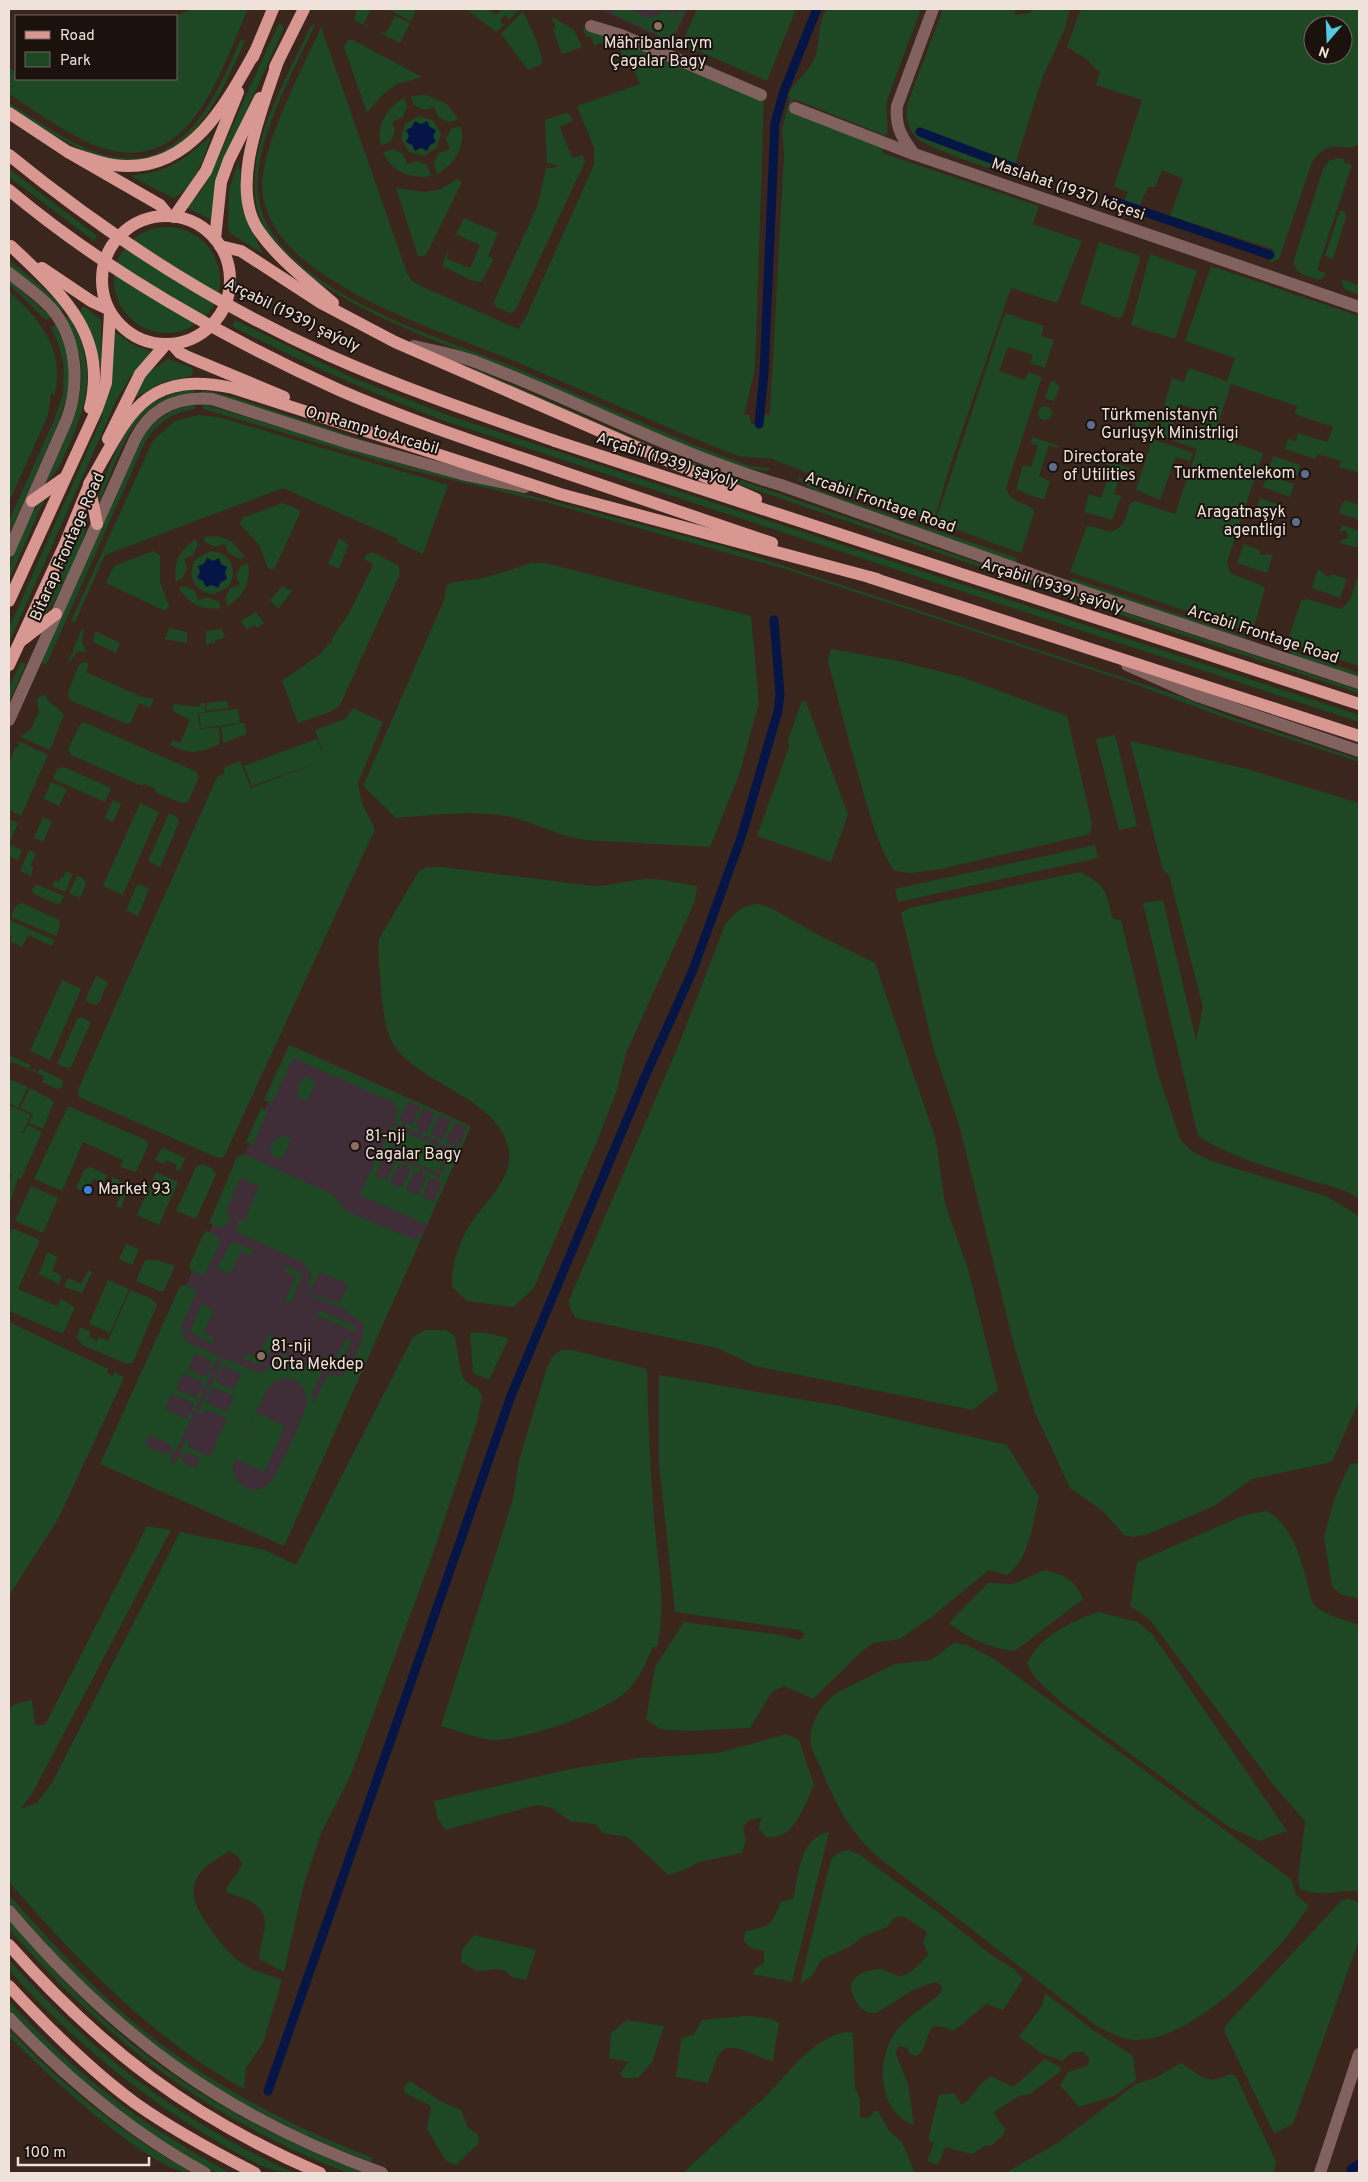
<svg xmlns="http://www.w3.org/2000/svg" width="1368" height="2182" viewBox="0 0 1368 2182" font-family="Overpass,sans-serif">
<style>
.education{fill:#3f2d37}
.green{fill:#1d4823;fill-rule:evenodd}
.water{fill:#051646}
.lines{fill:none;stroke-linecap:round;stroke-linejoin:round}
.canal{stroke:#051646;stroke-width:9}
.minor{stroke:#82625f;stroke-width:12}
.major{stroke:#d89791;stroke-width:12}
.major-bridge{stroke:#d89791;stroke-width:12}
.education-dot{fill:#8d6e63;stroke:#1b120d;stroke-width:2}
.service-dot{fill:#5c6f8a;stroke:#1b120d;stroke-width:2}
.shop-dot{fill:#3f7fe0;stroke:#1b120d;stroke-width:2}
.labels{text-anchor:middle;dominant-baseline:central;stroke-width:4;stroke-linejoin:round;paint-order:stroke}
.poi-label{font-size:16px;fill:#efe2db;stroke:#1b120d;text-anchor:start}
.street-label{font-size:16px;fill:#efe2db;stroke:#1b120d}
</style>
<rect width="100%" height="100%" fill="#3a261c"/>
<!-- education -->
<g class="education">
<path d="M599,9h89l-16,34z"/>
<path d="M293,1046l178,80 -187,420 -179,-80z"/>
</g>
<!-- green -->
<g class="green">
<path d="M193,9h55c-29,65 -59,174 -154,136 -30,-13 -58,-33 -85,-51v-26l7,3v8h160l-1,-63z"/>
<path d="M357,9h14l-7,14 5,5 -15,-8z"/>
<path d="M388,9h25l3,2 -5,10z"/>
<path d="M466,9h21l10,6 4,-6 18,1 -10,9 -4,-4 -5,5 4,5 -8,7z"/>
<path d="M613,9c4,0 9,-1 13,0 14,2 25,17 37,0l13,6 6,-6h4l-15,32 -60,-28z"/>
<path d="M697,9h99l-29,72 -85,-37z"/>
<path d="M827,9h94l-33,88c-4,14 2,29 -2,39l-92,-37 -4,10 93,39 -1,5 157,53 -6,18 49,17 -25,62 -46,-15 -63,184 -14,49 -115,-39 -16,-11 -31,-12 -34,-3c-74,-29 -146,-62 -219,-93 -72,-30 -152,-53 -214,-102 -21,-17 -37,-38 -42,-65 -7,-43 40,-127 58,-169l86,246 5,8 9,5 97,43 8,-12 68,-152v-17l-17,-42 63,-22 -9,-21 -5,-2 -10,3 -1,-2 8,-4 -8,-19 -21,6 -3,-9 -5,1 -3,-8 7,-2 174,72 -9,270 -11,46h5l2,9h12l2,-10 5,1 14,-261 -2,-24 8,-33 -2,-2c7,-14 21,-23 27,-38 6,-15 1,-31 12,-48z"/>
<path d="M943,9h72v6l13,-2 7,-4h35l-5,20 -22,47 -28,89 -95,-35 -2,2 4,6 11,4 83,30 -2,2c-16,-1 -86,-26 -97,-36 -10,-10 -12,-23 -9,-36z"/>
<path d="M1081,9h278v135c-14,11 -28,-10 -47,18l-33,97 -10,4 4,-14 -103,-33 13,-37 -21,-9 -7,17h-7l-8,18 -16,-3 4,-10 -14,-5 28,-87 -46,-15 4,-13 -8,-6 -4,-6 -21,-13zM1313,25h30v30h-30z"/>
<path d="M523,11l12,26 8,24 -3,4 -12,5 -27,-36z"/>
<path d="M395,16l15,7 -10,20 -22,-11 8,1z"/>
<path d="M551,16l23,14 8,17 -20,7 -9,-25 3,-1z"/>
<path d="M281,23l3,5 -62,137 -8,56 -28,-14 12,-12 11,-17 69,-153z"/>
<path d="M315,24c-21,48 -62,117 -57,170 3,30 22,53 44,72 58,48 144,74 214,102 67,28 133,59 201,86l33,12 20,2 -2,3c-38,-3 -72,-21 -107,-36 -39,-17 -79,-34 -119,-51 -70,-31 -145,-53 -211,-94 -25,-15 -57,-38 -69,-67 -26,-64 22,-138 48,-196z"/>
<path d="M241,39l4,2c-28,62 -62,141 -146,115 -32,-10 -62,-32 -90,-49v-4c28,17 57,39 89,50 83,27 117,-54 143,-114z"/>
<path d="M348,40h5l69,37 -25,7 -15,11 -15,18 -23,-66z"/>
<path d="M426,95l21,9 11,15 -9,3 -11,-5 -4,-10 -10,3 -10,-5 -3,-9z"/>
<path d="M404,98l3,9 -5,11 -10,4 3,10 -5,10 -9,3c-5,-20 6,-37 23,-47z"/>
<path d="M566,113l4,1 2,7 -12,6 12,31 11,-3 2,7 -70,149 -6,2 -13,-6 -2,-6 43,-94 9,-39h9l2,-3 -10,-2 -2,-43z"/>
<path d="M418,116l15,4 8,13 -4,15 -13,8 -15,-4 -8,-13 4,-15z"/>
<path d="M461,126c5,21 -6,38 -24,48l-3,-11 5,-10 11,-4 -4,-10 5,-10z"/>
<path d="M209,137l2,1c-8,20 -16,51 -38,60l-4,-2 -36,-19v-2c32,-1 54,-17 76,-38z"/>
<path d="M393,149l10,5 4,10 10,-3 10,4 4,11c-20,3 -40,-4 -48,-24z"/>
<path d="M1338,158l6,1v3l8,3 -35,105 10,4 -7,6c-12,-4 -26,-5 -26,-20l29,-91 6,-8z"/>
<path d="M239,160l4,51 20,43 -33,-21 -2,-4 1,-39z"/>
<path d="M9,169l88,67 -3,5 -85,-64z"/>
<path d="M458,179l3,3 -1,4 -33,67 -2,3h-7l-22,-68 29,4 16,-3z"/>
<path d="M1340,210l5,2 1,5 -13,42 -8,-3z"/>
<path d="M464,218l34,15 -10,23 6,3 -13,23 -8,-1 -31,-15 7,-17 -2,10 23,9 10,-23 -23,-10 -3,4z"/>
<circle cx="167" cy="280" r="53"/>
<path d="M1099,242l39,13 2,3 -17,58 -5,2 -38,-14z"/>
<path d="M1150,254l47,17 -22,68 -44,-14z"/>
<path d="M9,260l32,26 24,23 -5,3 -22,-22 -29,-23z"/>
<path d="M1211,266l148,50v157l-20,-6 2,-6 -23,-7 -3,5 -30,-10 3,-10 8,2 2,-8 29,9 6,-15 -38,-13 2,-8 -66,-22 -17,52 49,17 -36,109 3,11 31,12 4,4 -13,44 -182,-61 17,-46c7,0 13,3 20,5 16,3 20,-16 23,-28l6,-2 39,13 22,-65 -40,-14 -2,-5 5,-15 14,5 -2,8 24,8 9,-24 -25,-8 -3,7 -13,-5 8,-28 12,4 5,-14 38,13 8,-23 -50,-17z"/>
<path d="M1341,279l18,6v10l-15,-6z"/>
<path d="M9,280l42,37 -5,3 -37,-36z"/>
<path d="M9,292c31,26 56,59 46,102l-4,-1 -3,22 -39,87z"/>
<path d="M84,306l17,14v44h-3l-5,-24 -13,-30z"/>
<path d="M1005,313l39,13 -3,10 13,4 -9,28 -15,-5 3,-8 -25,-8 -9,24 26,9 3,-8 14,5 -36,111c5,16 17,12 28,22v3l-13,40 -86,-31z"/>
<path d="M70,316c25,50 21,78 -1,129 -7,15 -11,28 -24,39 16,-40 47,-88 33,-133 -4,-11 -9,-21 -14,-32z"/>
<path d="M235,320l116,57 96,38 912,300v7l-914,-301c-73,-28 -144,-59 -213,-95z"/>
<path d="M56,325l8,19 5,21v23l-11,36 -49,110v-13l46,-103 8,-23 1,-29 -5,-20 -8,-19z"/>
<path d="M114,331l18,13 22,9 -22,21 -16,27 -107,242v-15l91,-206 12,-43z"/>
<path d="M168,359l25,9 -1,8 -29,6 -30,17v-5l15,-21z"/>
<path d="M476,369l180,79 98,37 305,106 300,99v3l-301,-99 -305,-105 -50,-18 -229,-101z"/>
<path d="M1051,381l4,1 5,5 -6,14 -9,-3z"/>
<path d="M194,389v4c-12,4 -26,6 -37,12 -32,18 -44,66 -58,98 -1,-15 6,-26 12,-40 18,-43 34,-66 83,-74z"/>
<path d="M202,390l31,7 149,49 -181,-53z"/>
<path d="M195,404v5c-22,3 -38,14 -50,33l-99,223 -5,-3 100,-222c14,-21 29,-31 54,-36z"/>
<path d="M203,404l208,63 138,33 180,48 453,149 47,19 130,43v3l-131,-43 -96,-36 -347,-114 -236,-66 -139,-33 -207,-61z"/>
<circle cx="1045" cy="413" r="7"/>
<circle cx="1142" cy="420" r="8"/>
<path d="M198,415l20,2 230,68 -25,69 -26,-12 1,-3 -115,-51 -178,67 -30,67 -4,-1 82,-181 22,-19z"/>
<path d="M1033,437l26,9 -1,2 -9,-3 -10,31 11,5 -6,19 -27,-10v-5l6,-20 8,2 7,-21 -7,-3z"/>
<path d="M1155,440l38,13 -3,8 -14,-4 -16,43 -24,-10 15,-47z"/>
<path d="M1273,456l27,9 -3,11 -28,-9z"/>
<path d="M1103,460l27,8 -2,6 -7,-2 -7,22 7,2 -9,24 -28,-8 5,-18 12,4 11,-32 -10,-3z"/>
<path d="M1267,475l27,9 -4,13 -27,-10z"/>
<path d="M799,477l22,14 196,67 -1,4 -196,-68 -22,-14z"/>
<path d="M46,496l-37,84c0,-26 18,-66 37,-84z"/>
<path d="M1260,498l21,8 -2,6 -5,-5 -6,5 6,7 -19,-6z"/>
<path d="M1344,500l15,5v15l-20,-7z"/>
<path d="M283,503l16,7 1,3 -25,55 -3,2 -4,-2 -9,-23 -20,-22 5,-6z"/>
<path d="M88,513c2,19 -30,90 -45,103z"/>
<path d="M1342,525l17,6 -2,17 -17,-5 1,-3 7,-2 -2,-8 -7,2z"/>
<path d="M217,536l14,5 14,16 -5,2 -12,-6 -3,-9 -10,3 -10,-5 -2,-5z"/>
<path d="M196,539l2,5 -5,11 -9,4 3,9 -5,11 -6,2c-3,-18 4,-32 20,-42z"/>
<path d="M339,539l7,3 2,4 -9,23 -11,-5z"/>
<path d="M1244,544l15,6 2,5 12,-1 -6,19 -30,-10z"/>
<path d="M153,551l7,4v27l9,24 -4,5 -59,-28 8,-17z"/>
<path d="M211,551c20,1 28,21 17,36l-14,7c-20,-1 -29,-21 -17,-36z"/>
<path d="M375,553l24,13 1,8 -60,131 -10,7 -32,11 -16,-42 37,-26 14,-15 -1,-2 16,-23 24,-48v-4l-8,-4c2,-5 5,-7 11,-6z"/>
<path d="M248,563c3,19 -4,33 -20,43l-3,-7 5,-11 10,-3 -4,-9 5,-10z"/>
<path d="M532,563h14l205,53 8,87 -20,72 -29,72 -125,-7c-27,-4 -51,-18 -78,-24 -34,-6 -77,-1 -111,2l-33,-32 81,-186 2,-13 4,-4 34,-5z"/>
<path d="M1318,569l11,8 3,-3 15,5 -7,19 -28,-10z"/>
<path d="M1359,574v92l-72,-23 14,-42 6,-2 34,10 9,-9z"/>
<path d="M1071,578l175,59 -1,2 -172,-56z"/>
<path d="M185,586l10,5 3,9 10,-3 11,5 2,6c-19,3 -32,-4 -42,-20z"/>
<path d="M282,586l10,5 -14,18 -8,-9z"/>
<path d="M256,612l8,11 -7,5 -3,-3 -8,4 -5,-8z"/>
<path d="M169,628l18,4v11l-22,-4z"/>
<path d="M82,629l2,1 -2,12 4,9 -9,1 -10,13z"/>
<path d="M222,629l3,9 -10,2v3l-9,1v-13z"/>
<path d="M95,631l25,12 -4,10 -23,-11z"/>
<path d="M831,649l67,12 64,16 105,39 25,108 -2,10 -149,35 -32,4 -15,-2c-16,-24 -24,-56 -32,-83 -12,-42 -23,-85 -34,-127z"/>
<path d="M1289,650l70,23v4l-66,-22z"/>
<path d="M21,662l5,2 -17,39v-15z"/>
<path d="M83,662l6,1 -3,9 56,25 12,2 -4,9 -11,-5 -8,19 -4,2 -55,-23 -4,-3v-6l11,-27z"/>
<path d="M45,695c4,11 14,11 19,20l-14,35 -30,-13 11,-8 8,-17 -2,-14z"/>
<path d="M802,700l4,2 42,112 -17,48 -74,-26 32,-89 -1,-7z"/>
<path d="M227,701l2,7 -23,3 1,-8z"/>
<path d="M201,703h4v9l-7,1 2,16 19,-2 1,17c-22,9 -28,11 -50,1l3,-5 7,3 10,-23 -17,-9v-7l27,3z"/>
<path d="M353,708l30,14 -25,61 4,20 13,26 -151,328 -6,1 -139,-61 -1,-7 139,-313 8,-4 -2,-5 17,-7 11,27 71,-27 -70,25 -8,-20 73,-27 9,21 -11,-30 32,-12z"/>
<path d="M238,709l2,14 -39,5 -2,-15z"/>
<path d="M81,723h5l109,48 4,6 -11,25 -7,1 -26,-11 1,-3 -12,-5 -2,2 -71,-31 -3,-6z"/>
<path d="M244,723l3,11 -24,9 -2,-16z"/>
<path d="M1115,735l22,91 -18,4 -23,-91z"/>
<path d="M18,741l30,14 -27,61 -12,-6v-48l6,-14 4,-1z"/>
<path d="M1130,741l117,28 112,34v396c-19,-13 -29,-12 -50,-19 -38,-12 -76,-22 -111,-44l-55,-233 20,-3 33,140 7,-33 -34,-132 -6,-5z"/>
<path d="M64,767l47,21 -6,14 -52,-23 4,-10z"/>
<path d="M51,782l16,7 -8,17 -15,-7z"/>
<path d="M113,800l8,4 -8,18 -8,-4z"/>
<path d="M140,803l19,9 -36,83 -20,-9z"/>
<path d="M169,813l7,3 3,6 -19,45 -12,-6z"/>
<path d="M43,817l9,4 -9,21 -9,-4z"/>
<path d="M9,819l9,4 -9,21 13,6 -4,10 -9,-4z"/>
<path d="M1095,845l3,13 -200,44 -3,-13z"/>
<path d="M29,850l7,3 -5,12 2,1 -2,10 -11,-5z"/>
<path d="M427,867h14l153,19c18,0 34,-6 52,-7 16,-1 35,5 51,7l-2,15 -69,152 -9,37 -19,49 -64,149 -21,19 -46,-6 -15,-14c-1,-23 7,-45 19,-64 14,-21 42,-44 38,-72 -8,-51 -85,-65 -114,-104 -11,-16 -12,-40 -14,-59 -1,-16 -4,-32 -2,-49l40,-68z"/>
<path d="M66,871l7,3 -8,18 -13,-6 3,-6 4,2 2,-5 2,1z"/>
<path d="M1080,872c28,14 25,19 33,47l8,1 37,154 23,67 12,11 18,9 115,35 33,20v185l-27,61 -80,17 -38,27 -66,28 -15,3 -9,-2 -20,-23 -34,-24 -35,-75 -20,-64 -55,-221 -26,-78 -33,-137 8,-5z"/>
<path d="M77,876l7,3 2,5 -6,14 -11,-5z"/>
<path d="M36,884l28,12 -5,9 -25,-11 -2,-3z"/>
<path d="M140,884l9,5 -11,27 -12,-6 11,-25z"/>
<path d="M22,903l37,17 1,6 -4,10 -45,-19 5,-11z"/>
<path d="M758,904l15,5 47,27 55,27 61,177 9,64 23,65 30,121 -25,20 -218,-44 -38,-18 -141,-30 -6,-10 -1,-8 110,-256 46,-119c10,-13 17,-20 33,-21z"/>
<path d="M10,920l44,20 -2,6 -24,-11 -6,12 -12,-6 2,-4 -3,-2z"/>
<path d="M96,976l12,6 -9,21 -4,2 -8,-3 -1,-4z"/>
<path d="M62,980l19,9 -31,71 -20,-9z"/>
<path d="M81,1017l10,5 -20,45 -4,1 -10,-4 20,-45z"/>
<path d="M289,1045l182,81 -44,99 -67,-30 20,-44 10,4 -2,4 -5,-2 -8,19 12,5 8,-19 -5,-2 2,-4 13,6 -1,4 -5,-2 -9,19 12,5 9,-19 -5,-2 2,-4 13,6 -2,4 -5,-2 -8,19 12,5 9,-19 -5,-2 1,-4 14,6 -2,4 -5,-2 -8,19 12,5 8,-19 -4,-2 16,-36 5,2 8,-20 -12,-5 -9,19 5,3 -1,3 -14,-6 2,-3 5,2 8,-20 -12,-5 -8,19 4,3 -1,3 -13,-6 1,-3 5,2 8,-20 -12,-5 -8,19 5,3 -2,3 -13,-6 1,-3 6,2 8,-20 -12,-5 -9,19 5,3 -2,3 -9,-4 5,-12 -5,-8 -100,-44 -21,45 -8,-3z"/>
<path d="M9,1055l21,10 -1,3 9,4 2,-3 22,11 1,6 -5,3 -16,-7 2,-6 -31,-14 -4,3z"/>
<path d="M304,1077l12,5 -9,20 -8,-4 -1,-12z"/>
<path d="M9,1079l19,8 -10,21 -9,-5z"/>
<path d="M30,1088l24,13 -11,28 -14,-6 4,-9 -13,-6z"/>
<path d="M9,1105l22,10 -8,17 -5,-1 6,2 4,-8 14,7 -21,47 -3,-1 -9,27v-23l3,-7 -3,-2z"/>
<path d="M68,1106l80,35v5l-12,26 -16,-5 3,-7 -40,-18 -21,49 -28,-12z"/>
<path d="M261,1108l7,3 -15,34 -7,-3z"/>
<path d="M391,1126l10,4 -10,22 -9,-5z"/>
<path d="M403,1131l45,20 -10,22 -44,-20z"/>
<path d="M283,1135l8,4 -9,20 -9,-4 -3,-5 3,-8z"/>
<path d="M163,1148l22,10 -5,13 -5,-2 2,-4 -11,-5 -2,4 -9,-4 5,-10z"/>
<path d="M243,1154l89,40 14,17 71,30 3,-8 3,2 -139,311 -184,-82 80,-178c6,-2 14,0 16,7l-14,32 1,12 6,6 30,13 -6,13 -3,-2 3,-6 -18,-8 -7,16 17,8 4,-6 2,1 -7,18 -3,-1 2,-7 -20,-9 -7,16 20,9 3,-6 3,1 -8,18 -3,-1 3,-7 -23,-9 -6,15 22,10 3,-6 3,1 -17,37 -7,-3 2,-4 -22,-9 -4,10 21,10 2,-3 5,2 -3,7 5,3 4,-8 4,2 -1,4 14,6 4,-10 -14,-6 -2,3 -4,-2 6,-13 4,1 -2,6 22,10 17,-39 -22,-9 -3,6 -4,-2 8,-18 3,1 -3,7 21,9 7,-16 -21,-9 -3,6 -2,-1 8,-18 2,1 -2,7 18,8 7,-16 -18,-9 -3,7 -3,-1 6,-13 36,15c12,-2 11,-15 21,-19l42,18 -10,21 1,12 14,-30 14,1c10,-6 26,-42 22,-53l-14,-10v-2l-38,-15 -5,-4 33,12 9,-20 -29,-12 -7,16 -4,-1 3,-13 -7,-11 -67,-31 1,-11 7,-1 14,-35 -10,-2 -6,-6 -3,1 -14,33 4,7 -3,7 -7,3 -11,-5 28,-66zM282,1378c16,0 26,10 25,25 -5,16 -28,71 -38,81 -11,10 -25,6 -33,-5l-3,-10 2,-9 31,-69 7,-8z"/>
<path d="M202,1164l11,5 3,5 -20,45 -20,-8 20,-44z"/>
<path d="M90,1167l17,8 -3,9 -11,-5 -7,14 -10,-5 8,-18z"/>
<path d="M156,1172l22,10 -19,43 -22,-10z"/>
<path d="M113,1177l16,9 -8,22 -5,-2 6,-14 -13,-6z"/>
<path d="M31,1186l27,12 -15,35 -28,-12z"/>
<path d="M12,1228l28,12 -22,49 39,17 4,-7 14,8 -12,27 -54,-23v-75z"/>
<path d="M207,1231l10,5 3,6 -14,30 -3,3 -13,-5 -1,-4 15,-33z"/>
<path d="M231,1242l23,8 -3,6 -10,-5 -11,23 -13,-6z"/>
<path d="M126,1244l13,5 -7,16 -13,-6z"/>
<path d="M47,1252l11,5 -6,14 10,5 -3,8 -20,-10z"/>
<path d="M145,1260h12l18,6 -11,25h-5l-23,-10z"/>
<path d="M287,1265l15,9 -11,29 -6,-3 11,-24 -12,-5z"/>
<path d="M88,1270l4,2 -10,21 -18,-6 4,-9 13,6z"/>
<path d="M108,1280l21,9 -19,44 -21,-9z"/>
<path d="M130,1290l22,9 5,6 -24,57 -6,2 -45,-19 -5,-7 3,-11 11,5 -2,5 8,4 2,-4 9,4z"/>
<path d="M201,1304l13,6 -10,23 10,5 -2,6 -22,-12z"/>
<path d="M319,1310l33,15 3,2v5l-38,-17z"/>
<path d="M9,1322l99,47 -1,4 5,3 3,-4 9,6 -66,141 -49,77z"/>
<path d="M425,1330h20l10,6 6,37 4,8 13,8 4,7 -5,26 -46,137 -81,218 -29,56 -17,51 -20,88 -25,-13c1,-22 18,-45 -11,-59 -7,-4 -15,-4 -22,-9 3,-12 13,-16 16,-28l-5,-7 -8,-5c-9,6 -20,12 -28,21 -5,5 -9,17 -7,25 3,18 31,54 46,65 13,9 27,13 42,18l-19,63 -17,25 -2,21c-93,-51 -166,-128 -235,-207v-173l6,-5 17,-4 3,25h10l102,-199 24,4 -139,264 -12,15 17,-6 16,-22 127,-249 85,18 31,15 117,-228z"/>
<path d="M480,1332l29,6 -20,42 -16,-7 -3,-40z"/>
<path d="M269,1334l18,8 -2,5 -11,-2 -12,20 -18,-6 3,-6 11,5z"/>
<path d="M346,1338l5,3 -12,26 -8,1 -17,-7 3,-6 17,8z"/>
<path d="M561,1350h11l75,19c1,49 3,99 7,148 3,42 13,89 3,130h-4c-7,15 -13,31 -25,43 -24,23 -98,48 -131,50 -14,1 -41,-10 -56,-14l72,-227 6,-39 28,-93 6,-11z"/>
<path d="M659,1375l181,31 167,39 32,52c-7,27 -8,60 -32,78l-18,-5 -60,49 -29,20 -27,4 -12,9 -48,47 -29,-13 -12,6 -22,36 -64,3 -26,-2 -14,-10 9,-52 29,-45 96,13 20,5 5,-6 -6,-4 -124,-18 -16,-148z"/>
<path d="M257,1413l28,13 -21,46 -28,-13z"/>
<path d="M1359,1463v136l-19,-5 -8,-8 -8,-49 11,-40 15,-33z"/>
<path d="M1266,1511c26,14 34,44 41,71 2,6 3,17 7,22 10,12 32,16 45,21v267c-24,-4 -31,7 -59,-3l-2,-10 7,-58 -30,-34 -125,-167 -20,-14 7,-44 105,-46z"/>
<path d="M1045,1570c21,6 29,9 38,29l-68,52c-23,-2 -48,-13 -66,-28l39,-40 25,1z"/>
<path d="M1098,1612l40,10 15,13 134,196 -28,10 -30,-14 -166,-123 -27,-25 -9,-15c10,-27 46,-43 71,-52z"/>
<path d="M954,1643l13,2 27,14 297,220 5,16 13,11c-8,11 -16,24 -25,34 -32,37 -95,98 -146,100 -14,1 -28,-8 -40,-13l-224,-173c-26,-25 -41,-55 -54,-88 -3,-7 -8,-15 -9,-21 -3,-20 11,-43 27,-53l57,-28 36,-4z"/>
<path d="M786,1734l13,6 15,45c-10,21 -20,56 -48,52l-7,-8 2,-12 -14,4 -4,7 3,12 -4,13 -43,9 -15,8 -16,5 -40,-38 -25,-4 -8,-9 -25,-3 -18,-13 -16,-3 -91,25 -8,-13 -3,-16 136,-32 69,-11 79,-5z"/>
<path d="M829,1832l-37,150 -39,-8 2,-6 9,-5v-12l-13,-3 -7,-7 1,-9c27,-8 24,-3 36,-30l12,-3c6,-25 6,-61 36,-67z"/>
<path d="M849,1850l11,5 78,57 52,42 24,15 9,10 -20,31 -17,-6 -32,27c-33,-16 -21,12 -37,25l-7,-2 -3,-6 -8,-2 -4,6 13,32 6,41c-37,-13 -39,-67 -17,-95 13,-16 29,-24 44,-37l1,-7 -7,-4 -22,8 -37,23c-10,0 -14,-3 -19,-10 -15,-22 1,-32 22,-34 9,0 17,10 26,6 8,-3 17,-14 23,-20l-5,-13 4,-10 -24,-16 -9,2 -7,9 -25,10 -11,9 -30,14 -8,15 -13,9 31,-124 6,-7z"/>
<path d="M9,1895c39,43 77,87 122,125 72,61 154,104 242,138l-2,4c-79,-30 -155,-69 -222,-121 -52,-40 -96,-90 -140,-139z"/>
<path d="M1349,1899l10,3v38l-66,184 -19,9 -49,-100v-7l117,-126z"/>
<path d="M9,1920c41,47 83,93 132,131 67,53 144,91 223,122h-16c-141,-55 -240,-131 -339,-244z"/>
<path d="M474,1935l62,15 -10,30 -14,-3 -6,-6 -8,-2 -21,2 -16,-9 1,-12z"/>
<path d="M9,1960c82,92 171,162 285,213 -26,0 -45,-14 -67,-26 -83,-47 -154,-106 -218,-177z"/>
<path d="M1045,1993l48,37 40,26 3,24 -22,16 -35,11 -19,-22 8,-13 19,-6 3,-7 -7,-7h-10l-11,9 -21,-8 -22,-16 23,-31z"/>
<path d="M9,2001c67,75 133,124 221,172h-13l-64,-37 -73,-56 -68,-66 -3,-4z"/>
<path d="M747,2016l22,2 10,5 -6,38c-16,-2 -42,-23 -53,-8 -6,8 -8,21 -12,30l-32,-6 5,-38 13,-5 8,-14z"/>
<path d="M627,2020l37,6 -12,36 -14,16h-14l-4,-4 8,-12 -19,-4 2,-25z"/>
<path d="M9,2029c54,57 114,105 183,144 -41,0 -153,-106 -183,-137z"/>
<path d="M846,2032l7,1 2,55 5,11v19h9l5,-7h4l11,20 13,11 13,31h-232c28,-26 56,-52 84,-78 23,-23 45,-57 79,-63z"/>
<path d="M1045,2059l15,8 1,4 -31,23 -11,2 -25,16 5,10 7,6 -3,7 -12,11 -5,-1 -14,9 -27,-7 -7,18 -11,-4 7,-18 -6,-3 11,-45 15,-2 8,12c12,-9 16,-22 29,-29l22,11z"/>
<path d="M1181,2063c21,13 24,23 49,11l6,2 40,86 -2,11h-269l54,-31 77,-58 19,-6z"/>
<path d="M410,2081l30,20 21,9 7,18 10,6 1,9 -23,22 -10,-4 -19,-32 4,-23 -26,-13 -1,-6z"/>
</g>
<!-- water -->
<g class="water">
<path d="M415,121l6,3 6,-3 3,6 6,3 -3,6 3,6 -6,3 -3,6 -6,-3 -6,3 -3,-6 -6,-3 3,-6 -3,-6 6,-3z"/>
<path d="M207,558l6,3 6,-3 2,6 6,3 -2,6 2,6 -6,3 -3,6 -6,-3 -6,2 -3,-6 -6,-3 3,-6 -2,-6 6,-2z"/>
</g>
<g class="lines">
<!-- canal -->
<g class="canal">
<path d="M920,132l95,36"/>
<path d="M1110,200l160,55"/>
<path d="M759,424l5,-51 11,-250 9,-32 33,-82"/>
<path d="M268,2091l243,-695 133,-317 49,-109 48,-132 37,-127 2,-17 -6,-74"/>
<path d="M1351,2169l8,-5"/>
</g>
<!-- minor -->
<g class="minor">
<path d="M933,9l-36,97c-2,21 5,32 17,48l445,153"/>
<path d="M591,26l30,9 140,60"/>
<path d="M795,108l118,46"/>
<path d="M9,273c14,11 30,22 42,35 26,30 29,75 16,111l-58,132"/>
<path d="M414,346c19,5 40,8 59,15 104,39 201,93 308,124l273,97 305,101"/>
<path d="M1127,665l68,30 164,56"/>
<path d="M9,720l126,-281c16,-31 43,-43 77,-40l137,44 113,31 63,13"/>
<path d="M9,1911c107,126 217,206 373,262"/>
<path d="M9,2018c58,61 121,114 196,155"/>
<path d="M1320,2173l39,-119"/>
</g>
<!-- major -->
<g class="major">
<path d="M253,57l20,-48"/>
<path d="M278,61c-15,46 -50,126 -19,170 20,29 48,49 74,72"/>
<path d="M275,67l29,-58"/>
<path d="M9,113l59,39 92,53 9,11"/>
<path d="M68,152c19,6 39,14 59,14 67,1 101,-66 129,-116"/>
<circle cx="166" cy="280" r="64"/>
<path d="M174,217l32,-46 32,-79"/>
<path d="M215,239l6,-57 8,-22 31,-62"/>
<path d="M11,246c48,46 98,87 79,162"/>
<path d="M220,246l21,5 80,52 74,39 361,157"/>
<path d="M42,268l49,33 17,8"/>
<path d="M172,344l8,9 8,4 96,40"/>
<path d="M108,439l32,-65 26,-30"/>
<path d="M555,441l804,263"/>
<path d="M557,470l215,73"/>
<path d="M32,501l31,-22"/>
<path d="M97,524l-8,-40c39,-67 53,-115 144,-96l327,106 317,85"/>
<path d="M869,577l490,159"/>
<path d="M9,601l88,-192 9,-26 4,-70"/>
<path d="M21,641l35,-27"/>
<path d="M9,665l56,-121 25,-61"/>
<path d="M9,1945c93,105 183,173 311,228"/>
<path d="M9,1986c39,42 80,83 126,117 38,27 79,49 120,70"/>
</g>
<!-- major-bridge -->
<g class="major-bridge">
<path d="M9,155c97,79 204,149 319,200 74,33 150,59 227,86"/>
<path d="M9,190c95,80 217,149 330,200 71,31 145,55 218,80"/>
</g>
</g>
<!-- markers -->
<g class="education-dot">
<circle cx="658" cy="26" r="5"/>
<circle cx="355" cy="1146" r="5"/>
<circle cx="261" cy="1356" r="5"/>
</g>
<g class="service-dot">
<circle cx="1091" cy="425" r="5"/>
<circle cx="1053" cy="467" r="5"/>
<circle cx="1305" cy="474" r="5"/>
<circle cx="1296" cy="522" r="5"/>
</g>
<circle class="shop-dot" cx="88" cy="1190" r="5"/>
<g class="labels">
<!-- poi labels -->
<g class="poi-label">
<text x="658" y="44" text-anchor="middle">Mähribanlarym<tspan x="658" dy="18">Çagalar Bagy</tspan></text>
<text x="1101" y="416">Türkmenistanyň<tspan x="1101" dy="18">Gurluşyk Ministrligi</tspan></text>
<text x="1063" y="458">Directorate<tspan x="1063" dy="18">of Utilities</tspan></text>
<text x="1295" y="474" text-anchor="end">Turkmentelekom</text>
<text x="1286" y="513" text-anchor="end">Aragatnaşyk<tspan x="1286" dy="18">agentligi</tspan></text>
<text x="365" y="1137">81-nji<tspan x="365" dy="18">Cagalar Bagy</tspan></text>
<text x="98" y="1190">Market 93</text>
<text x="271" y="1347">81-nji<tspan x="271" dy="18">Orta Mekdep</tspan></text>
</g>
<!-- street labels -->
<g class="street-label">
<text transform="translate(1068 190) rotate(19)">Maslahat (1937) köçesi</text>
<text transform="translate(292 316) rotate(26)">Arçabil (1939) şaýoly</text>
<text transform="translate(372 431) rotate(16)">On Ramp to Arcabil</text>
<text transform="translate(667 461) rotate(18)">Arçabil (1939) şaýoly</text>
<text transform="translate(880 503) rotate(19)">Arcabil Frontage Road</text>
<text transform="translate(68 547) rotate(-66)">Bitarap Frontage Road</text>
<text transform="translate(1052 587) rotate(18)">Arçabil (1939) şaýoly</text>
<text transform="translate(1263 635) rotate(18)">Arcabil Frontage Road</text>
</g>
</g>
<!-- border -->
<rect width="1368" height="2182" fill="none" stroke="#efe2db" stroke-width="20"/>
<!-- legend -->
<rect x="15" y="15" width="162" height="65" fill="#1b120d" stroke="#70655f"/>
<rect x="25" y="31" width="25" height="8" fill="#d89791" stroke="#70655f"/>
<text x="60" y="40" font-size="15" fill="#efe2db">Road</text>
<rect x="25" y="52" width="25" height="15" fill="#1d4823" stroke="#70655f"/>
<text x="60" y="65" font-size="15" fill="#efe2db">Park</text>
<!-- north arrow -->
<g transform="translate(1328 40) rotate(199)"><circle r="24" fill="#1b120d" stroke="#70655f"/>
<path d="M0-4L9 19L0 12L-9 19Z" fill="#55cadf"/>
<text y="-8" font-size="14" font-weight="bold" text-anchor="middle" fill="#efe2db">N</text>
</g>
<!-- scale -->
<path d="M18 2157v8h131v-8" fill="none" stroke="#efe2db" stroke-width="2.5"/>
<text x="25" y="2157" font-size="15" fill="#efe2db" stroke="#1b120d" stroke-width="4" paint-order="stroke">100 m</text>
</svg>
